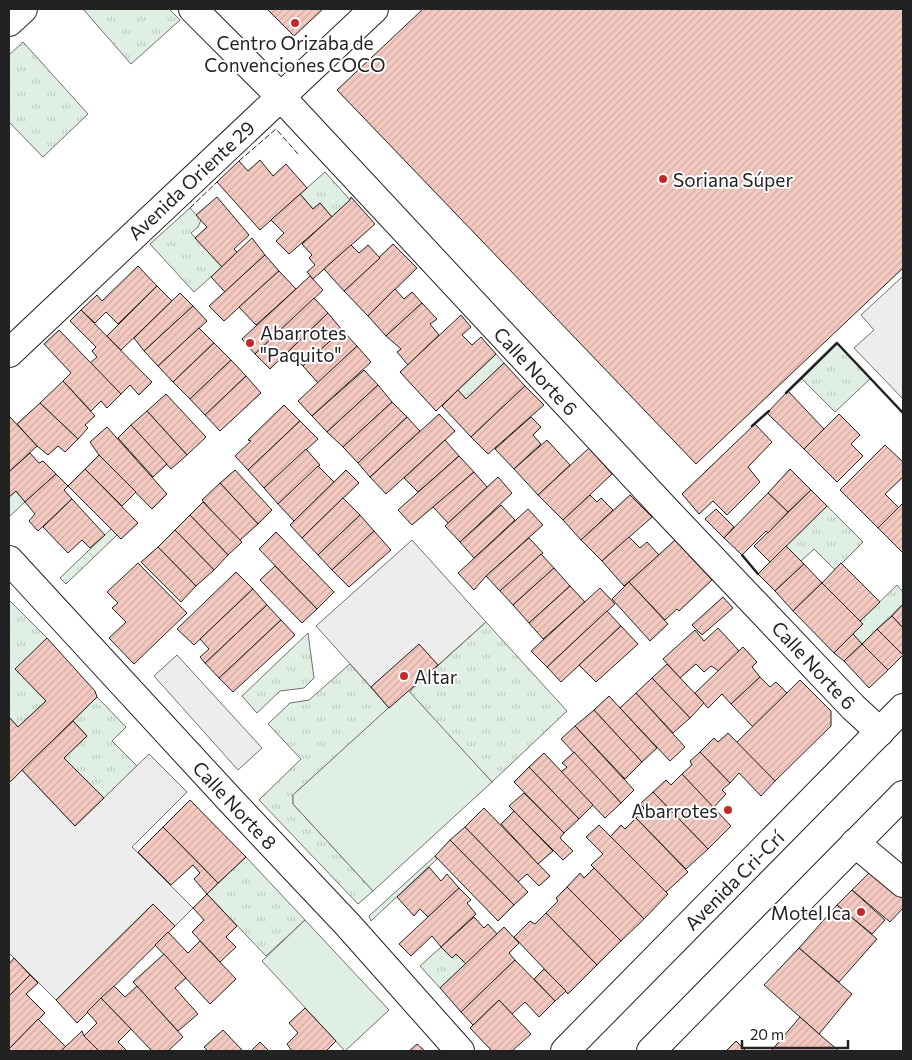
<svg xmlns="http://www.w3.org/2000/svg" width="912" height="1060" viewBox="0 0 912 1060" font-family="Commissioner,sans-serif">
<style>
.grass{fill:url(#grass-tufts);stroke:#6f6f6f}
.garden{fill:#e0efe3;stroke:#6f6f6f}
.parking{fill:#ededed;stroke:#6f6f6f}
.building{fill:url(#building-hatch);stroke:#222}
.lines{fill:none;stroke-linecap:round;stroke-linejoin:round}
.street-casing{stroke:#222;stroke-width:30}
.secondary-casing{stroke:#222;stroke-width:30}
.street{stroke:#fff;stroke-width:28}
.secondary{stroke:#fff;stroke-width:28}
.fence{stroke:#222;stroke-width:1;stroke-dasharray:6 2.5;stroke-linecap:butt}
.wall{stroke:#222;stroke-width:2.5}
.poi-dot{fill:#c62828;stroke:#fff;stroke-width:2}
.labels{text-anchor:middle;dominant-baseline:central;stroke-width:4;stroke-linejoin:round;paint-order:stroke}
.poi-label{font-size:19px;fill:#222;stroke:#fff;text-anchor:start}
.street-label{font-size:19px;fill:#222;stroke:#fff}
</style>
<defs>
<pattern id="grass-tufts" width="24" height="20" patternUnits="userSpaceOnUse" patternTransform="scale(1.25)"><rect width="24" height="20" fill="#e0efe3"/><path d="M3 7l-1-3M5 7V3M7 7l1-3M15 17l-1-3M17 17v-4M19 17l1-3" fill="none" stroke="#c0cdc2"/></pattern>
<pattern id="building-hatch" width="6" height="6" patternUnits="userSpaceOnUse" patternTransform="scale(1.25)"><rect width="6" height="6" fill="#f3c9c0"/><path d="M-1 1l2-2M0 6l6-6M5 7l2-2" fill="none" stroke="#d0aca5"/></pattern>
</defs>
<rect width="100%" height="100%" fill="#fff"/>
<!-- grass -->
<g class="grass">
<path d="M83,9h86l11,11 -49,44z"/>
<path d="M23,42l65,72 -45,43 -34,-35v-67z"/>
<path d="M325,172l25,28 -18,17 -12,-14 -7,6 -13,-15z"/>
<path d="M190,208l11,12 -3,7 -7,6 31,34 -28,25 -44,-48z"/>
<path d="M837,343l34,35 -36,34 -34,-34z"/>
<path d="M496,354l8,9 -38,36 -8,-9z"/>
<path d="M16,491l9,11 -16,15v-20z"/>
<path d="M827,506l36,36 -28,28 -21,-21 -13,12 -15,-15z"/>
<path d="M111,529l6,6 -51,49 -6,-6z"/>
<path d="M897,585l6,7v12l-41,40 -9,-10 10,-10 -3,-3z"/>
<path d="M9,600l38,38 -31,31 30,32 -28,26 -9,-10z"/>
<path d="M486,622l81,89 -75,71 -84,-89z"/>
<path d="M308,633l6,45 -10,10 -24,3 -23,22 -15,-17z"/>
<path d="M350,664l39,44 -96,87v9l80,87 -15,13 -99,-104 42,-41 -33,-35 22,-21 19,-3z"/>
<path d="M97,697l29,30 -14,14 25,25 -33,32 -40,-40 23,-22 -14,-15z"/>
<path d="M435,856l2,3 -66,62 -2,-5z"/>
<path d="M246,857l59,63 -39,36 -59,-62z"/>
<path d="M441,947l11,11 4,-4 10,10 -26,24 -20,-22z"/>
</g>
<!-- garden -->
<g class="garden">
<path d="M408,690l84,92 -119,109 -80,-87v-9z"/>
<path d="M305,920l84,90 -44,41 -83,-90z"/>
</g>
<!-- parking -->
<g class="parking">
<path d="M903,276v123l-49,-51 20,-18 -13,-15z"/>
<path d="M412,540l74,82 -48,43 -19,-20 -48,42 -55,-61z"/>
<path d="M177,655l85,93 -24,22 -84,-94z"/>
<path d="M149,754l38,38 -55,55 61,61 -18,18 -22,-22 -97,96 -47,-47v-170l13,-13 53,56z"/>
</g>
<!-- building -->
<g class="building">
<path d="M267,9h56l-29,27z"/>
<path d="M423,9h480v259l-207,196 -359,-374z"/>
<path d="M260,160l13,16 13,-12 21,24 -47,42 -43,-48 22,-21 9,10z"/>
<path d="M300,194l13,15 7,-6 12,14 -43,37 -13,-13 8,-8 -13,-13z"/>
<path d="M217,197l32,38 -15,14 4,4 -16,14 -27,-29 12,-11 -11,-12z"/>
<path d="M351,197l24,27 -62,55 -6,-7 8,-7 -6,-7 3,-3 -10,-11 48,-44z"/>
<path d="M252,238l13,17 -40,37 -14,-15z"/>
<path d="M393,244l24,24 -49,48 -24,-25z"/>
<path d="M351,245l8,8 9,-8 12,13 -36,33 -20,-22z"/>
<path d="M265,255l14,16 -55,50 -15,-15z"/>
<path d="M138,266l19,20 -39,38 -12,-12 -11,11 -14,-13 16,-15 5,6z"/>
<path d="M279,271l17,18 -40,36 -17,-18z"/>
<path d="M310,276l13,14 -68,64 -13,-15z"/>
<path d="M157,286l15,15 -51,49 -14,-14z"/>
<path d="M395,289l9,10 8,-7 10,11 -36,33 -18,-20z"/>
<path d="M180,293l13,13 -49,45 -10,-13z"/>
<path d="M314,298l14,15 -58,56 -15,-15z"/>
<path d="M422,303l15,16 -7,5 9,11 -31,30 -11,-13 4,-3 -15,-13z"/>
<path d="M193,306l14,15 -49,45 -14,-15z"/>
<path d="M81,310l71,72 -13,13 -9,-10 -9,9 -31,-31 7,-6 -5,-6 4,-4 -26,-26z"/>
<path d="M328,313l14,17 -39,36 -15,-14z"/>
<path d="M461,315l10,12 -9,8 10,10 9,-8 15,17 -60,57 -36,-39z"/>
<path d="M199,328l15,15 -41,39 -15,-16z"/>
<path d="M59,330l62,64 -14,14 -6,-7 -10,10 -28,-30 8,-8 -27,-29z"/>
<path d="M342,330l15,16 -39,37 -15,-17z"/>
<path d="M214,343l17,17 -41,39 -17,-17z"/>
<path d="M357,346l14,16 -59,54 -14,-15z"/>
<path d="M231,360l15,16 -41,39 -15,-16z"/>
<path d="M504,363l21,23 -54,51 -29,-31 16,-16 8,9z"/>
<path d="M364,370l14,15 -51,47 -15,-16z"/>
<path d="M246,376l15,17 -41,38 -15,-16z"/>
<path d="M63,381l32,35 -10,9 3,3 -10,11 -38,-36z"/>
<path d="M378,385l14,17 -49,45 -16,-15z"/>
<path d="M525,386l19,19 -56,49 -17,-17z"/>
<path d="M788,391l36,38 -20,20 -37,-36z"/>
<path d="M166,394l40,43 -19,18 -40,-44z"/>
<path d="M392,402l15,15 -49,46 -15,-16z"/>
<path d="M40,403l38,36 -13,13 -7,-6 -10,9 -11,-9 -20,-22z"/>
<path d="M284,405l16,16 -52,49 -13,-14 16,-15 -3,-1z"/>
<path d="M147,411l40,44 -16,14 -40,-44z"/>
<path d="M439,414l16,17 -69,63 -16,-17z"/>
<path d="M839,414l21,21 -9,9 12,12 -26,26 -33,-33z"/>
<path d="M9,416l28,30 -28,26z"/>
<path d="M407,417l13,14 -50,46 -12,-14z"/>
<path d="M531,417l10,10 -8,8 8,9 -27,25 -19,-20z"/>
<path d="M300,421l18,18 -54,49 -16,-18z"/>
<path d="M755,424l17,18 -24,25 12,15 -33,33 -14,-14 -14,13 -17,-20z"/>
<path d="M131,425l36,39 -14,13 -35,-39z"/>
<path d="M107,427l60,67 -15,15 -53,-54 -9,-13z"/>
<path d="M445,440l14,16 -41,36 -14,-14z"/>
<path d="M547,440l23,25 -32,30 -24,-26z"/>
<path d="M885,445l18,17v15l-18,17 14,14 -21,20 -38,-38z"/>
<path d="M589,448l23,26 -49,46 -25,-25z"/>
<path d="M306,449l14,16 -42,39 -14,-16z"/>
<path d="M30,453l9,10 4,-2 13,13 -31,28 -9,-11 -7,6v-25z"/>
<path d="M99,455l37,37 -14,14 -37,-37z"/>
<path d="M459,456l15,16 -62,53 -14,-15z"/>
<path d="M318,466l16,16 -40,39 -16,-17z"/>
<path d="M85,469l53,54 -17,16 -53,-53z"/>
<path d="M790,469l21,21 -23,22 -20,-19z"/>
<path d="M235,470l37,40 -14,14 -38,-41z"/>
<path d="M346,470l13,13 -57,55 -12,-13z"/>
<path d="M474,472l13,15 -39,36 -15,-16z"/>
<path d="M56,474l12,12 -4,4 8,9 -34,32 -9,-10 6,-7 -10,-12z"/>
<path d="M498,477l14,16 -52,49 -15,-16z"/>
<path d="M220,483l38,41 -19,17 -37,-41z"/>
<path d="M811,490l16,16 -57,56 -16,-16z"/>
<path d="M768,493l20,19 -20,21 -2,-2 -24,24 -18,-17z"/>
<path d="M590,495l7,7 4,-4 12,12 -32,30 -18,-20z"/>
<path d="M630,495l22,22 -50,44 -21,-21z"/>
<path d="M343,498l17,17 -42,40 -16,-17z"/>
<path d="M72,499l33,36 -15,13 -8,-8 -14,13 -25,-26z"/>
<path d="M203,502l39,40 -14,13 -38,-40z"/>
<path d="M903,503v50l-25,-25z"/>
<path d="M501,505l14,15 -41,38 -14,-16z"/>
<path d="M528,509l15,16 -57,51 -12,14 -16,-17z"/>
<path d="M716,509l18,18 -10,11 -19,-19z"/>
<path d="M190,515l38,40 -14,15 -39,-40z"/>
<path d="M360,515l14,16 -42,39 -14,-15z"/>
<path d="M175,530l39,40 -18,16 -38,-39z"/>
<path d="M374,531l17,19 -42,37 -17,-17z"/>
<path d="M276,532l58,60 -17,17 -58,-60z"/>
<path d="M629,537l11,11 7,-6 12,13 -35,31 -22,-25z"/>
<path d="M529,538l14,15 -43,38 -14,-15z"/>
<path d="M675,540l37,40 -33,31 -2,-2 -12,11 -36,-38z"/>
<path d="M786,546l18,18 -29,27 -17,-17z"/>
<path d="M158,547l38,39 -15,16 -40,-40z"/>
<path d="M541,554l13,14 -41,37 -13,-14z"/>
<path d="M138,563l49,50 -53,51 -25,-26 17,-16 -14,-14 6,-5 -11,-11z"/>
<path d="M841,563l39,39 -20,19 -38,-38z"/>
<path d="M804,564l18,19 -29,28 -18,-20z"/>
<path d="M275,566l42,43 -15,14 -42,-43z"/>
<path d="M554,568l16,18 -41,37 -16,-18z"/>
<path d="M236,572l17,17 -59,56 -17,-16z"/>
<path d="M629,582l39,42 -18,17 -38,-42z"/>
<path d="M822,583l41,41 -29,29 -41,-42z"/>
<path d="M570,586l15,16 -42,37 -14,-16z"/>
<path d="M600,588l15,16 -68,63 -16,-16z"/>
<path d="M253,589l14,16 -62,58 -5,-6 9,-8 -9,-10z"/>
<path d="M723,597l10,11 -31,27 -10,-10z"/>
<path d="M903,604v24l-11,-12z"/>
<path d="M267,605l14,15 -62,58 -14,-15z"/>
<path d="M607,611l14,15 -60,56 -14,-15z"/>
<path d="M892,616l11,12v27l-26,-26z"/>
<path d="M281,620l14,15 -62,57 -14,-14z"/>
<path d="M621,626l17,18 -42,38 -17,-17z"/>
<path d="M718,628l22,24 -21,19 -8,-5 -7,6 -8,-8 -16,14 -17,-19 32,-29 9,11z"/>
<path d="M877,629l26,26 -15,15 -26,-26z"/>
<path d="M853,634l9,10 -18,17 -10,-8z"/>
<path d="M47,638l48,53 2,6 -88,86v-66l9,10 28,-26 -31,-32z"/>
<path d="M419,644l19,21 -49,43 -18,-21z"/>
<path d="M862,644l26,26 -19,18 -25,-27z"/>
<path d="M743,647l14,15 -5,5 8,10 -29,27 -9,-10 -14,14 -13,-15z"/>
<path d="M667,664l37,39 -14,15 -38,-40z"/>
<path d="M760,677l10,10 6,-5 11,11 -34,34 -22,-23z"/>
<path d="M652,678l38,40 -17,15 -37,-40z"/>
<path d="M800,680l31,31v15l-56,55 -39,-38z"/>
<path d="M636,693l49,54 -15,14 -50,-53z"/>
<path d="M609,696l48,52 -15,14 -48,-52z"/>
<path d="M594,710l48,52 -17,17 -50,-53z"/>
<path d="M73,721l14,15 -23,22 40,40 -29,28 -53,-56z"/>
<path d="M575,726l59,64 -13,13 -60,-64z"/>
<path d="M728,733l47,48 -14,15 -22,-23 -9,10 -30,-31 14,-14 4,4z"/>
<path d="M574,752l47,51 -16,15 -44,-46 6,-5 -5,-4z"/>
<path d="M700,752l30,31 -8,7 4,4 -13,14 -31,-34 10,-9 -2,-4z"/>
<path d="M544,753l49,52 -14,14 -50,-52z"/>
<path d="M529,767l50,52 -15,14 -50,-51z"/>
<path d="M682,774l49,52 -23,23 -55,-57 13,-12 5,5z"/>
<path d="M653,792l55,57 -22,20 -50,-51 8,-10 -4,-4z"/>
<path d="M524,793l40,40 -4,5 13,13 -10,9 -54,-54z"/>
<path d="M190,800l56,57 -28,26 -55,-56z"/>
<path d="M484,808l66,68 -11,10 -12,-12 -9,8 -53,-55z"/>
<path d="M514,811l39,40 -15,13 -37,-40z"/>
<path d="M636,818l52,54 -22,20 -56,-55 11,-12 4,4z"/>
<path d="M599,825l69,69 -24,25 -53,-54 12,-11 -17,-17z"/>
<path d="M163,827l55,56 -11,11 -13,-15 6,-6 -7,-8 -22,20 -33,-33z"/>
<path d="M465,827l63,65 -14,13 -64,-65z"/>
<path d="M450,840l64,65 -16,16 -63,-65z"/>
<path d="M429,867l12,14 6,-7 12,14 -31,29 -8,-8 -6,7 -17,-19z"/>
<path d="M594,868l50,51 -23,22 -54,-54 13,-14 4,5z"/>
<path d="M871,871l32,27v10l-13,14 -38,-32z"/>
<path d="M567,887l54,54 -24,24 -51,-52 12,-12 -2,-3z"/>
<path d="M459,888l12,12 -4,3 9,11 -35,33 -9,-11 -21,20 -12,-12z"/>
<path d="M852,890l33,30 -13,14 -35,-29z"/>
<path d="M207,894l30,32 -11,11 10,10 -16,15 -28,-30 12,-12 -11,-12z"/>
<path d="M153,904l22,22 -98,97 -21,-23z"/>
<path d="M837,905l40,34 -38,43 -40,-34z"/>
<path d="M546,913l51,52 -29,29 -54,-57 16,-16 5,3z"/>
<path d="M474,917l10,11 4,-4 9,10 -31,30 -10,-10 -4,4 -11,-11z"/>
<path d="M504,927l15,16 -10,10 6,7 -54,52 -21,-24z"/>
<path d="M168,932l20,21 12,-12 36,38 -26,25 -55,-59z"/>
<path d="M799,948l53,46 -33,40 -55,-49z"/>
<path d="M164,954l22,24 -11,10 23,26 -20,17 -45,-49z"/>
<path d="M14,958l16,17 -21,21v-32z"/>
<path d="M515,960l40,41 -16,16 -14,-15 -13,12 -13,-14 -26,25 -12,-13z"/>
<path d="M544,969l22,22 -11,10 -21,-22z"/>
<path d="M30,975l8,8 -12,11 19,19 -36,36v-53z"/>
<path d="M114,986l11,11 12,-11 46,51 -15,14h-16l-51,-53z"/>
<path d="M101,998l30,31 -13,13 9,9h-28l-15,-15 13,-13 -10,-11z"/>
<path d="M499,1000l32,34 -19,17h-20l-22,-23z"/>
<path d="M305,1008l31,33 -10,10h-34l-5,-7 11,-11 -9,-10z"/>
<path d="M800,1017l19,17 20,17h-68z"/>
<path d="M38,1019l28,28 -5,4h-52v-2z"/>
<path d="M223,1030l20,21h-35l-4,-4z"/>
<path d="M82,1031l2,5 15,15h-38z"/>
<path d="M736,1041l10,10h-20z"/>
<path d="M260,1042l9,9h-18z"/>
<path d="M417,1044l8,7h-16z"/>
</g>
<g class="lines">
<!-- street casing -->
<g class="street-casing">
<g id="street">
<path d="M9,22l14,-13"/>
<path d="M9,353l365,-344"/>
<path d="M855,843l48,40"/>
</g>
</g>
<!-- secondary casing -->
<g class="secondary-casing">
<g id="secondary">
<path d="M193,9l87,87 386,414 187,197 27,25"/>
<path d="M9,560l223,242 116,123 112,126"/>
<path d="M565,1051l338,-343"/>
<path d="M651,1051l252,-256"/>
</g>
</g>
<!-- street -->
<use href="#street" class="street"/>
<!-- secondary -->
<use href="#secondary" class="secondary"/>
<!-- fence -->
<g class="fence">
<path d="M239,161l37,-32 22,25"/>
<path d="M190,208l27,-26"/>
</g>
<!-- wall -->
<g class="wall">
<path d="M786,393l51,-50 66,70"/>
<path d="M752,426l17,-15"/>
<path d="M742,555l16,19"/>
<path d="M903,854v1"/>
</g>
</g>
<!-- markers -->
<g class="poi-dot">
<circle cx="295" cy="23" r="5"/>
<circle cx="663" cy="179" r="5"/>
<circle cx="250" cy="343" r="5"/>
<circle cx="404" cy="676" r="5"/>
<circle cx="728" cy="810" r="5"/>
<circle cx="861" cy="912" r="5"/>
</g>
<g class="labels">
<!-- poi labels -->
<g class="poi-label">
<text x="295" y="42" text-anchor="middle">Centro Orizaba de<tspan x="295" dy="22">Convenciones COCO</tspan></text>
<text x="673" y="179">Soriana Súper</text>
<text x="260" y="332">Abarrotes<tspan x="260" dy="22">"Paquito"</tspan></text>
<text x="414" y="676">Altar</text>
<text x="718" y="810" text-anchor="end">Abarrotes</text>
<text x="851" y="912" text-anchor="end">Motel Ica</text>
</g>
<!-- street labels -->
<g class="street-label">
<text transform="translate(191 180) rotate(-43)">Avenida Oriente 29</text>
<text transform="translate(536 371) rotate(47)">Calle Norte 6</text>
<text transform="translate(814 665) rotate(47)">Calle Norte 6</text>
<text transform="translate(235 805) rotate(47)">Calle Norte 8</text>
<text transform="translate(734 880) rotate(-45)">Avenida Cri-Crí</text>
</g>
</g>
<!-- border -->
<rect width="912" height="1060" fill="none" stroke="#222222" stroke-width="20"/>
<!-- scale -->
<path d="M742 1040v8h106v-8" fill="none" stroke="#222222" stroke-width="2.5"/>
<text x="750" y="1040" font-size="15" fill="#222222" stroke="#ffffff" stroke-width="4" paint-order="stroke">20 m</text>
</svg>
